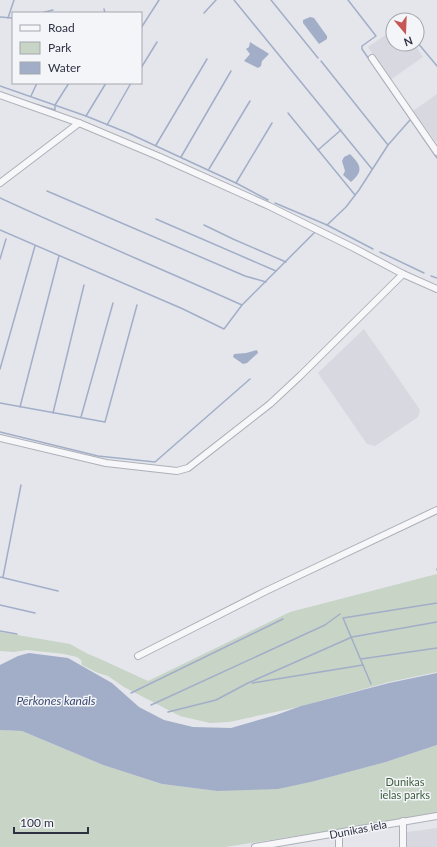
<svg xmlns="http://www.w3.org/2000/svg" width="437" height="847" viewBox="0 0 437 847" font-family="Lato,sans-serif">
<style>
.built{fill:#d7d8e0}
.green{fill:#c7d4c6}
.water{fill:#a2aec8}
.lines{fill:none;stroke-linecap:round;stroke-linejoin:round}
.stream{stroke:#a2aec8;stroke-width:1.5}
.minor-casing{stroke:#adb0b8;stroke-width:8}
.minor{stroke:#f7f7f9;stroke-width:6}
.labels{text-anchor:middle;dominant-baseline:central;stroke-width:3;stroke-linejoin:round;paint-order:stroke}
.park-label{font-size:11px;fill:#3b5d3b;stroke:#f4f5f8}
.street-label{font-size:11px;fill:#2d3142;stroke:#f4f5f8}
.water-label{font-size:12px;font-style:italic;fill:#3a4974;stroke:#f4f5f8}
</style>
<rect width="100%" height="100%" fill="#e4e6eb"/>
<!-- built -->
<g class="built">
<path d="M393,30v14h21l9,13 -33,23 -22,-33z"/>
<path d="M437,94v47l-1,1 -23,-31z"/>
<path d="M364,329l56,81 -2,7 -43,29 -8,-2 -49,-71z"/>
<path d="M437,828v19h-30v-15z"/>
</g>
<!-- green -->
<g class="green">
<path d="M437,574v98l-48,10 -95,26 -65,14 -19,1 -30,-7 -56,-29 -16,-11 -10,-3 -16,-8 -1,-5 -4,-3 -13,-3 -37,-4 -13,2 -14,-1v-19l70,12 18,10 10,4 50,23 142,-69z"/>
<path d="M0,730l22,1 81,34 59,19 55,7 98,-10 71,-19 51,-17v69l-212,33h-225z"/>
</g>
<!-- water -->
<g class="water">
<path d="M310,17l4,1 13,18v3l-8,5 -16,-21v-3z"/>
<path d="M250,42c7,5 13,7 19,12l-7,7 -1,5 -3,2 -14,-7 6,-7 -4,-5 3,-2z"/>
<path d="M350,154c11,11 14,17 1,28l-8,-7 2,-4 -3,-10 2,-4z"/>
<path d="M257,350l1,3 -11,10 -4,1 -10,-7 1,-3 12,-1z"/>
<path d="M29,653l39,5 44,25 27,24 25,13 29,7 38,1 45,-13 25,-9 88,-23 48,-10v72l-51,17 -71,19 -37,8 -61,2 -55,-7 -59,-19 -81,-34 -22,-1v-65l18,-9z"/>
</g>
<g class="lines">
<!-- stream -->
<g class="stream">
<path d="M234,0l138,169"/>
<path d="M271,0l47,58"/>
<path d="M348,0l28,36 -14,10v3l75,109"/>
<path d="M104,9l1,4"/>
<path d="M41,13l12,-3"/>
<path d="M204,13l12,-13"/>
<path d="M0,17l13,1"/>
<path d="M8,18l6,-18"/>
<path d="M141,28l18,-28"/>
<path d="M417,42l20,24"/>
<path d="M321,61l67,84"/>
<path d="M141,68l16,-26"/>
<path d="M0,86l86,30 42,17 108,50 32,17"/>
<path d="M31,96l6,-13"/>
<path d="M28,102l27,8v-5l14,-22"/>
<path d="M288,113l67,82"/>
<path d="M86,116l20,-33"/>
<path d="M107,125l24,-42"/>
<path d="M156,145l51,-86"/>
<path d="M318,150l23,-20"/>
<path d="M181,157l50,-86"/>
<path d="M209,169l41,-68"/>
<path d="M236,183l36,-60"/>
<path d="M47,191l198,85 21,6"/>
<path d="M0,198c80,37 162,71 242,107"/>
<path d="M275,203l52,22 19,-18 13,-17 29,-45 22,-25"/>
<path d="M156,219l120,52"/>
<path d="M204,225l29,14 53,23"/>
<path d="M327,225l46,24"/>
<path d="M0,230l183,79 41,20 18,-24 73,-73"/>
<path d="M380,252l44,21"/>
<path d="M0,259l6,-20"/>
<path d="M431,276l6,2"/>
<path d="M0,369l35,-123"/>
<path d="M0,403l105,19 32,-117"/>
<path d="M20,407l39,-151"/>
<path d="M53,413l31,-128"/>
<path d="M81,417l32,-114"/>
<path d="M0,432l98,24 57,6 95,-83"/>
<path d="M437,569v1"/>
<path d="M0,577l58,14"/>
<path d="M3,577l18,-92"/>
<path d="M0,605l35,8"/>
<path d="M0,631l17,3"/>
<path d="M361,659l76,-11"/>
<path d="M252,683l111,-18"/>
<path d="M371,684l-28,-66 94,-15"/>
<path d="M131,693l152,-74"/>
<path d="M151,705l174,-80 15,-11"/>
<path d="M168,712l48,-12 32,-17 104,-46 85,-15"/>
</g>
<!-- minor casing -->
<g class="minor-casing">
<g id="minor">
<path d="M372,58l65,94"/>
<path d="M0,95l79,28 81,34 109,49 85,42 49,26 34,15"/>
<path d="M0,183l79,-60"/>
<path d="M0,438l106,25 71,8 11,-3 82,-64 30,-28 103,-102"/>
<path d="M138,656l128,-65 171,-81"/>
<path d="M403,821v26"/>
<path d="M339,833v14"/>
<path d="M255,847l182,-31"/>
</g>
</g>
<!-- minor -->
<use href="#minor" class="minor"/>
</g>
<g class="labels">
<!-- park labels -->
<g class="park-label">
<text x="405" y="781">Dunikas<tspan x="405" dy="13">ielas parks</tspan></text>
</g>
<!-- street labels -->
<g class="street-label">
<text transform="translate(358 829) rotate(-11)">Dunikas iela</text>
</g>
<!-- water labels -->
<g class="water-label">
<text x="56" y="700">Pērkones kanāls</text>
</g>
</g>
<!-- legend -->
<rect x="12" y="12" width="130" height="72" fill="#f4f5f8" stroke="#a4a7af"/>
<rect x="20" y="25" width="20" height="6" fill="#f7f7f9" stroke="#a4a7af"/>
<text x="48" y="32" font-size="12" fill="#2d3142">Road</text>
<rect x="20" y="42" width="20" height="12" fill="#c7d4c6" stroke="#a4a7af"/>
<text x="48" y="52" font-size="12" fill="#2d3142">Park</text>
<rect x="20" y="62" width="20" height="12" fill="#a2aec8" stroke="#a4a7af"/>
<text x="48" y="72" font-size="12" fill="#2d3142">Water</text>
<!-- north arrow -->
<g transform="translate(405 32) rotate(161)"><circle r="19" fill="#f4f5f8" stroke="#a4a7af"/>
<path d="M0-3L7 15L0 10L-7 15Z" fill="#c65754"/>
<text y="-6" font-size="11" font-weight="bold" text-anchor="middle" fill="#2d3142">N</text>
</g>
<!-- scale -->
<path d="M14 827v6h74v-6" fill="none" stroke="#2d3142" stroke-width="2"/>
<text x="20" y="827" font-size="12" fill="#2d3142" stroke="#f4f5f8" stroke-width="3" paint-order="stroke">100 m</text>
</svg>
